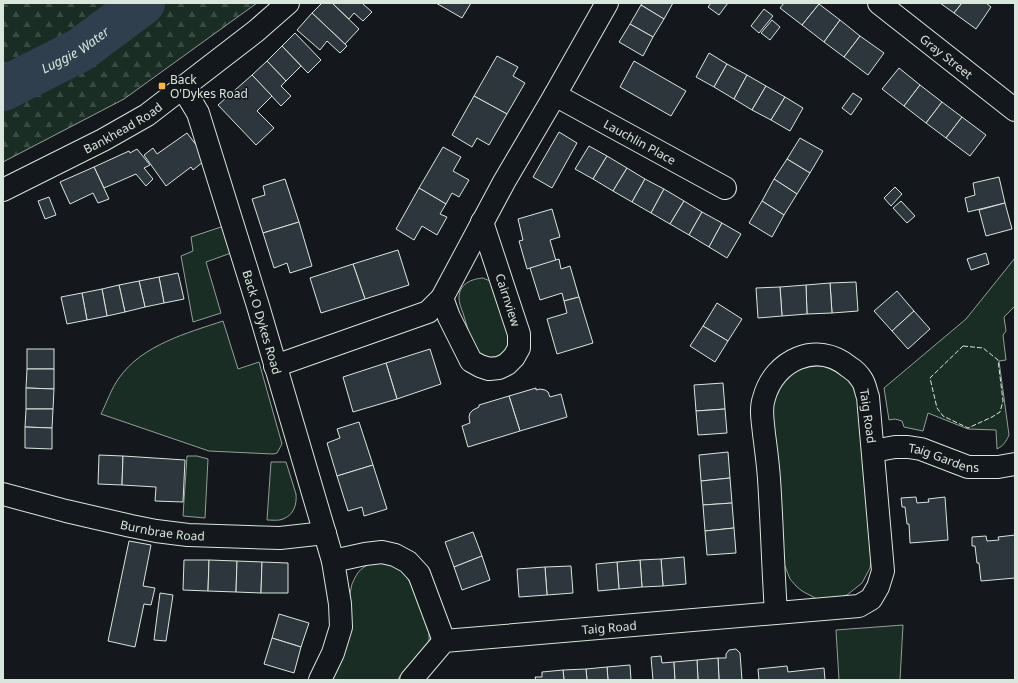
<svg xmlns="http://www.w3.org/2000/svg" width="1018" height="683" viewBox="0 0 1018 683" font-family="'Noto Sans',sans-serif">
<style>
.green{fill:#1a2d24;stroke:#939e99}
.forest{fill:url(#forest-firs);stroke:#939e99}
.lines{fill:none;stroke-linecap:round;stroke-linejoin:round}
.river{stroke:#2f3f4d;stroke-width:44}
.building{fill:#2c363c;stroke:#d8e6dc}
.street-casing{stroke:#d8e6dc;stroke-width:24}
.street{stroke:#14181c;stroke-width:22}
.fence{stroke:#d8e6dc;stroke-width:1;stroke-dasharray:5 2;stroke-linecap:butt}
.poi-dot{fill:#ffb74d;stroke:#14181c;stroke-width:1.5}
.labels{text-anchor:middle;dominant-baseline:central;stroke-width:3;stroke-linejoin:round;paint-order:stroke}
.street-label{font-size:12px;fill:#d8e6dc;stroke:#14181c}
.poi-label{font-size:12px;fill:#d8e6dc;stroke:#14181c;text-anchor:start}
.water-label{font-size:13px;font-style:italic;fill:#d8e6dc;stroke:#14181c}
</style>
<defs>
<pattern id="forest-firs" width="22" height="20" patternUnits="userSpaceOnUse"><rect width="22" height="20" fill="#1a2d24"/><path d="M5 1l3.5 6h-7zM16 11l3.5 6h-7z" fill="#3b4b43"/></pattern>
</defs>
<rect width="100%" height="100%" fill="#14181c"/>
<!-- green -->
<g class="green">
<path d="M224,226l7,27 -25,9 15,51 -28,9 -12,-66 12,-5 -2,-14z"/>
<path d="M1015,258v48l-11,11 2,14 -3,4 3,25 -7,1 10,74c-3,7 -6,11 -12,14l-1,-19 -28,-1 -40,-16 -5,18 -19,-4 -2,-6 -7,-2 -6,1 -5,-32 82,-69z"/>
<path d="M483,278l7,3 3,4c4,10 8,21 12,32 1,4 4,9 5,14 2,11 -4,25 -16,26 -9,1 -16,-4 -21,-11 -3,-11 -7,-22 -10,-33 -2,-5 -4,-10 -4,-15 0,-14 12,-19 24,-20z"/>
<path d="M223,321l15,48 21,-7 23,82 -5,9 -4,1 -64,-3 -108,-37c6,-12 10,-25 18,-36 23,-33 68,-45 104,-57z"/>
<path d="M815,365l19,3 17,11 7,14 13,168 -1,7 -8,15 -15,12 -11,3 -19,1 -15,-8 -6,-5 -6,-7 -7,-18 -12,-146 1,-15 10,-20 14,-11z"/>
<path d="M187,456h10l11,3 -3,59 -22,-2z"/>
<path d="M271,462h15l10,32c1,10 -2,21 -13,25 -4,2 -11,1 -16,1z"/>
<path d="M377,562c8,1 17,3 24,8 12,10 22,47 28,63v7l-2,6 -30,34h-65l20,-96c6,-14 10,-18 25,-22z"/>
<path d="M903,625l-3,55h-61l-3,-50z"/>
</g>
<!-- forest -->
<path class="forest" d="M3,3h254l-133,96 -121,63z"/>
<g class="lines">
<!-- river -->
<path class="river" id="s1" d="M3,89l77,-39 63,-47"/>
</g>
<!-- building -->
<g class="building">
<path d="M322,3h10l27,26 -14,15 -33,-31z"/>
<path d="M332,3h32l-1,1 9,8 -9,9 -9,-8 -5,6z"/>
<path d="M436,3h35l-9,15z"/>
<path d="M642,3h31l-9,16 -23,-14z"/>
<path d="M711,3h17l-9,12 -11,-8z"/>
<path d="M784,3h33l2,1 -17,21 -22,-17z"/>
<path d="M940,3h22l-8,10z"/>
<path d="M962,3h24l5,4 -15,22 -22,-16z"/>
<path d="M819,4l21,16 -16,22 -22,-17z"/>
<path d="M641,5l23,14 -11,18 -23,-13z"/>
<path d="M764,9l9,7 -14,17 -8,-7z"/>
<path d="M312,13l35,33 -7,7 -13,-12 -7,9 -23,-20z"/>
<path d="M772,20l8,7 -10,13 -9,-7z"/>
<path d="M840,20l20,16 -16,21 -20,-15z"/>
<path d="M630,24l23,13 -10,19 -24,-14z"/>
<path d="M295,33l26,27 -13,13 -26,-27z"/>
<path d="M860,36l24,17 -16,22 -24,-18z"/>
<path d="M282,46l19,20 -15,15 -19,-20z"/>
<path d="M709,53l18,11 -13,23 -18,-10z"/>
<path d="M497,56l21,11 -5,9 12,7 -18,31 -33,-18z"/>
<path d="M267,61l19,20 -5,5 10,10 -10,10 -29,-31z"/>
<path d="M634,61l52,30 -15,25 -51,-29z"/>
<path d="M727,64l20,11 -13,24 -20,-12z"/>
<path d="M899,68l21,17 -16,21 -22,-17z"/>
<path d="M252,75l20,21 -15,15 17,17 -18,17 -38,-40z"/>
<path d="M747,75l19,11 -14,24 -18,-11z"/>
<path d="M920,85l22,17 -16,21 -22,-17z"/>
<path d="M766,86l19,11 -14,23 -19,-10z"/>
<path d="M853,93l9,6 -11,16 -9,-7z"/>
<path d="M474,96l33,18 -18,31 -12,-7 -5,9 -20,-12z"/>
<path d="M785,97l18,11 -13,23 -19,-11z"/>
<path d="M942,102l20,15 -16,21 -20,-15z"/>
<path d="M962,117l24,18 -16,21 -24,-18z"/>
<path d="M559,132l18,11 -25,45 -19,-11z"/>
<path d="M187,133l13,17 4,11 -11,9 -2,-3 -25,19 -22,-31 9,-7 4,6z"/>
<path d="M800,138l23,13 -13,22 -23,-14z"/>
<path d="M589,146l18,10 -14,23 -18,-10z"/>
<path d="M443,147l18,10 -8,14 16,9 -10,17 -7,-4 -6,11 -27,-16z"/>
<path d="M137,149l13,16 -6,3 9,11 -7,7 -10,-12 -32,14 -10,-21 35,-16 1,2z"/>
<path d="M607,156l20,12 -14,23 -20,-12z"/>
<path d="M787,159l23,14 -13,21 -23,-15z"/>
<path d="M94,167l15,32 -11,4 -5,-10 -23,11 -10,-22z"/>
<path d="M627,168l18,11 -13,23 -19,-11z"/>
<path d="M999,177l6,26 -37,9 -3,-14 10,-3 -2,-12z"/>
<path d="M285,179l14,43 -36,11 -11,-34 13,-4 -2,-9z"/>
<path d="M645,179l19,10 -13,24 -19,-11z"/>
<path d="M774,179l23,15 -13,21 -22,-14z"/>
<path d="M895,187l7,7 -11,12 -7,-8z"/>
<path d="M419,188l27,16 -6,10 7,3 -10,18 -15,-9 -8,14 -18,-11z"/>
<path d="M664,189l20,12 -14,23 -19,-11z"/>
<path d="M49,197l7,18 -11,4 -7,-18z"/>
<path d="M684,201l18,11 -13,23 -19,-11z"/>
<path d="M762,201l22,14 -12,22 -23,-14z"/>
<path d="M901,201l14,15 -8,7 -14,-15z"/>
<path d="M1005,203l7,26 -26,7 -7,-26z"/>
<path d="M552,209l8,28 -10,3 6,21 -29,8 -8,-28 4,-1 -5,-21z"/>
<path d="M702,212l20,11 -13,24 -20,-12z"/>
<path d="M299,222l13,44 -22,7 -3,-10 -13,5 -11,-35z"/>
<path d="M722,223l19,11 -14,24 -18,-11z"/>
<path d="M398,250l11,35 -44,14 -12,-35z"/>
<path d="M986,253l3,11 -18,6 -4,-11z"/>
<path d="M559,259l2,10 9,-3 9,31 -15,4 -2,-8 -22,7 -10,-32z"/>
<path d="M353,264l12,35 -44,14 -11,-35z"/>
<path d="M178,273l6,26 -20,4 -5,-26z"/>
<path d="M159,277l5,26 -19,4 -6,-26z"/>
<path d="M139,281l6,26 -20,5 -6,-27z"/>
<path d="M856,282l2,29 -26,2 -2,-30z"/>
<path d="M830,283l2,30 -25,1 -1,-29z"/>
<path d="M119,285l6,27 -18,4 -5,-27z"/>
<path d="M806,285l1,29 -25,2 -2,-29z"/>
<path d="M780,287l2,29 -24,2 -2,-30z"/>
<path d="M102,289l5,27 -20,4 -5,-27z"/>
<path d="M897,291l17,20 -22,20 -18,-20z"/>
<path d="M82,293l5,27 -20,4 -6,-27z"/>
<path d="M579,297l14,46 -36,11 -10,-35 20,-6 -3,-12z"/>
<path d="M717,303l25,16 -14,22 -25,-15z"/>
<path d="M914,311l16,18 -22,20 -16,-18z"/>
<path d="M703,326l25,15 -13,21 -25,-16z"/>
<rect x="27" y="349" width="27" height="20"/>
<path d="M430,349l11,35 -44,15 -11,-36z"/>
<path d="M386,363l11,36 -44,13 -10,-35z"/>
<path d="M27,369h27v20l-28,-1z"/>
<path d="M723,383l2,26 -29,2 -2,-26z"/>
<path d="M26,388l28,1 -1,20h-27z"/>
<path d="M536,388v2l4,-1 5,1 3,2 2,5 11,-3 6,23 -47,14 -11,-35z"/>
<path d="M509,396l11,35 -52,16 -6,-21 8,-3 -1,-6 1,-4 3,-3 6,-3v-2z"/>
<path d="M26,409h27l-1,19 -27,-1z"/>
<path d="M725,409l2,24 -29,2 -2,-24z"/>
<path d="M359,422l14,43 -36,11 -10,-33 13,-5 -3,-9z"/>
<path d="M25,427l27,1v21l-27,-1z"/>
<path d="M728,452l2,26 -29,3 -2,-26z"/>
<path d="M99,455l24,1 -1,29 -24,-1z"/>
<path d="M123,456l62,4 -2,42 -28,-1 1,-14 -34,-2z"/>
<path d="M373,465l14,44 -23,7 -2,-9 -14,4 -11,-35z"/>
<path d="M730,478l2,25 -29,2 -2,-24z"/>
<path d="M916,497l1,6 12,-1 -1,-3 17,-2 3,43 -38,3 -1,-19h-2l-2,-17h-3l-1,-9z"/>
<path d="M732,503l2,25 -29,3 -2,-26z"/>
<path d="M734,528l2,25 -29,2 -2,-24z"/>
<path d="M473,532l9,24 -28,11 -9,-25z"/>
<path d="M1015,535v43l-34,3 -2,-18h-2l-2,-17h-3v-9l14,-1 1,5 12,-1 -1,-3z"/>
<path d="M129,541l22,4 -8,41 12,2 -4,17 -7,-1 -9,43 -27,-6z"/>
<path d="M482,556l8,24 -28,10 -8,-23z"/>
<path d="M684,557l2,27 -23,2 -2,-27z"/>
<path d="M661,559l2,27 -21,1 -2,-27z"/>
<path d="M184,560h25l-1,31 -25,-1z"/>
<path d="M209,560l28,1 -1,31 -28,-1z"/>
<path d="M640,560l2,27 -23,2 -2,-27z"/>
<path d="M237,561l25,1 -1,31 -25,-1z"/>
<path d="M262,562l26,1v30h-27z"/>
<path d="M617,562l2,27 -21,2 -2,-27z"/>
<path d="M571,566l2,27 -26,2 -2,-28z"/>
<path d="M545,567l2,28 -28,2 -2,-28z"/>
<path d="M160,593l13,2 -7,46 -12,-1z"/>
<path d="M279,614l30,9 -8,24 -29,-9z"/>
<path d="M272,638l29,9 -7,26 -30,-9z"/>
<path d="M736,649l4,4 2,27h-23l-1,-22h8v-4l3,-4z"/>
<path d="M661,656l1,7 12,-1 1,18h-22l-2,-23z"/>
<path d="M718,658l1,22h-21l-1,-20z"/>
<path d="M697,660l1,20h-23l-1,-18z"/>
<path d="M630,665l1,15h-23l-1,-13z"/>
<path d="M787,666l1,6 36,-4 1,12h-66l-1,-11z"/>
<path d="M607,667l1,13h-21l-1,-11z"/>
<path d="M586,669l1,11h-23l-1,-10z"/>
<path d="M563,670l1,10h-28l-1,-3h7v-5z"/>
</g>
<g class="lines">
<!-- street casing -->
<g class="street-casing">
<g id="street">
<path id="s2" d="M879,3l136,107"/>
<path id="s3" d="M183,88l15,25 60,193 75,255 7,43 1,23 -8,26 -13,27"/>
<path id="s4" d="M555,95l170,93"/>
<path id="s5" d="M3,190l100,-50 44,-25 109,-84 32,-28"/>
<path d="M442,298l7,19 22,44 9,5 9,3 10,-1 8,-4 7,-7 5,-9v-14l-37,-112"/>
<path d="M275,366l153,-54 14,-14 62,-116 51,-87 52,-92"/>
<path id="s6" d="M873,451l22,-4h13l13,2 47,18h30l17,-3"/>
<path id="s7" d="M3,494l63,17 65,15 25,5 32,4 92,3 45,-5"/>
<path d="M333,561l32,-7 17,-2 13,3 13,7 11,12 25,67"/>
<path id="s8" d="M411,680l33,-39 415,-35 12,-7 7,-12 5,-16 -15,-174c-2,-5 -3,-13 -6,-17 -3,-5 -8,-10 -13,-13 -32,-27 -75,-7 -85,31 -4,11 -1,24 0,36 2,15 4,30 5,45 3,45 4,89 7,134"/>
</g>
</g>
<!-- street -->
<use href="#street" class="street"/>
<!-- fence -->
<path class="fence" d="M963,346l20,2 15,12 5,41 -3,11 -8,5 -24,11 -25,-12 -6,-8 -7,-30z"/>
</g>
<!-- markers -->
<rect class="poi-dot" x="158" y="82" width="8" height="8" rx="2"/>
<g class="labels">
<!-- street labels -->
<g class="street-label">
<text stroke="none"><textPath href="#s2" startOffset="86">Gray Street</textPath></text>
<text stroke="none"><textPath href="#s5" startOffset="135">Bankhead Road</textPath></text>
<text stroke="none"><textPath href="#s4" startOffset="97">Lauchlin Place</textPath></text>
<text transform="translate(508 300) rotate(72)">Cairnview</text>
<text stroke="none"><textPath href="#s3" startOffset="248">Back O Dykes Road</textPath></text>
<text transform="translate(868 416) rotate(82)">Taig Road</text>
<text stroke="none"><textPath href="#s6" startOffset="73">Taig Gardens</textPath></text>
<text stroke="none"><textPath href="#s7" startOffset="164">Burnbrae Road</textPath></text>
<text stroke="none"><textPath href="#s8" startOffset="217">Taig Road</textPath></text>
</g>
<!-- poi labels -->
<g class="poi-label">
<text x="170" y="79">Back<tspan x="170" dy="14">O'Dykes Road</tspan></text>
</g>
<!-- water labels -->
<g class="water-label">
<text stroke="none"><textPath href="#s1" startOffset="82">Luggie Water</textPath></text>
</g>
</g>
<!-- border -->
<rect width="1018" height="683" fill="none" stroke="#d8e6dc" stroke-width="8"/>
</svg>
